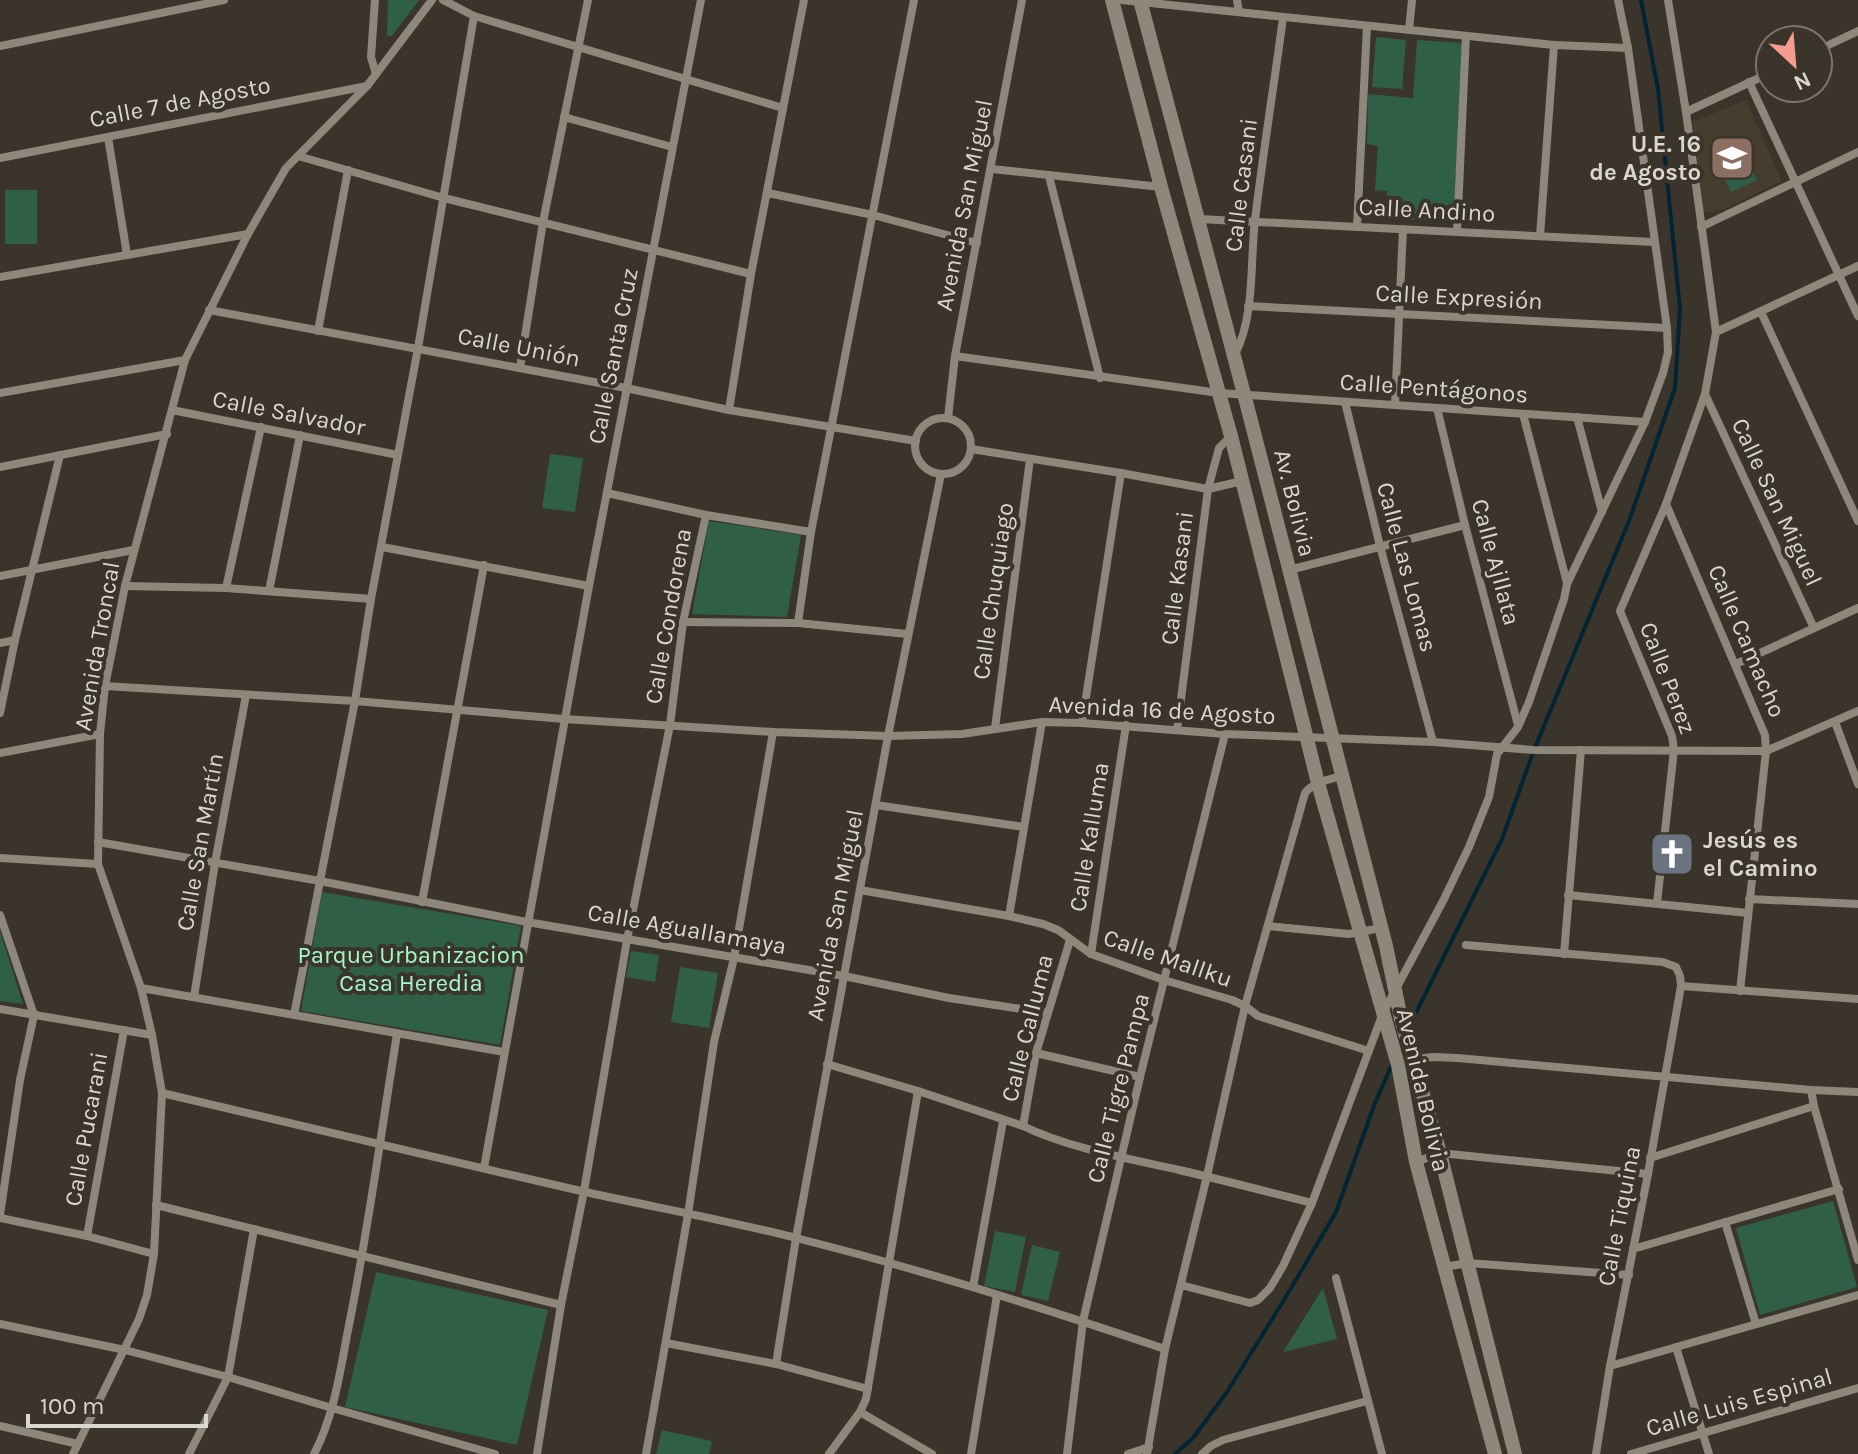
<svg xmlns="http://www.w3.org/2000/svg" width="1858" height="1454" viewBox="0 0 1858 1454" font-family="Karla,sans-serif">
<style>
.built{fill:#463d2e}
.green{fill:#305f47}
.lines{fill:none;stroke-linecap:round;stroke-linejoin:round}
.stream{stroke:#032432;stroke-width:4}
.minor{stroke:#8d877c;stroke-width:8}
.tertiary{stroke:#8d877c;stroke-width:14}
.labels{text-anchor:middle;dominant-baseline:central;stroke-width:8;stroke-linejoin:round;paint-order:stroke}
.street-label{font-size:24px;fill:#dad6d0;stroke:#3a342b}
.poi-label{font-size:24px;font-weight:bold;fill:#dad6d0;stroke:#3a342b;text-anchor:end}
.park-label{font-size:24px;fill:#a1f8cb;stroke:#3a342b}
</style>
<rect width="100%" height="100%" fill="#3a342b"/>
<!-- built -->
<path class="built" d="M1746,100l36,81 -60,29 -18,3 -12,-91z"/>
<!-- green -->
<g class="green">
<path d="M388,0h31l-27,36h-5z"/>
<path d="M1376,37l30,3 -4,49 -30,-2z"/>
<path d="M1417,40l47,3 -11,179 -67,-4 1,-27 -12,-1 3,-44 -11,-2 1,-50 45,4z"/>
<path d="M1737,137l20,43 -26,12 -20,-43z"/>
<rect x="5" y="190" width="32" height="54"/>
<path d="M550,454l33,4 -8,54 -33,-4z"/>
<path d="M709,521l92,14 -14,82 -95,-3z"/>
<path d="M322,892l199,34 -21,119 -199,-34z"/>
<path d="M0,931l23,73 -23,-3z"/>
<path d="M631,951l28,4 -4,27 -29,-5z"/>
<path d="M680,967l38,6 -9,55 -38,-6z"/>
<path d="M1833,1201l24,86 -97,28 -24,-87z"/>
<path d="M995,1231l31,6 -11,55 -31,-6z"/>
<path d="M1032,1245l28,7 -12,49 -27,-6z"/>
<path d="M376,1272l172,38 -31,135 -172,-38z"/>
<path d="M1323,1288l14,51 -54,13z"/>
<path d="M662,1430l50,11 -3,13h-53z"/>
</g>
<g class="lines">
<!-- stream -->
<g class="stream">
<path d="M1408,1029l94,-190 32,-89 95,-229 46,-133 5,-79 -22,-220 -17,-89"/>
<path d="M1175,1454l18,-16 34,-46 60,-97 49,-83 39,-109 18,-41"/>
</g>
<!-- minor -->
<g class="minor">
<path d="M375,0l-4,57 5,17"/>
<path d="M443,0l31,16 309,92"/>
<path d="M1122,0l432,45 74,3"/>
<path d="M1237,0l2,12"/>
<path d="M1409,30l3,-30"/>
<path d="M0,46l224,-46"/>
<path d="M1818,50l40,-19"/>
<path d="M1749,82l109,234"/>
<path d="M1686,112l84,-39"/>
<path d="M564,117l108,30"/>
<path d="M108,137l19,118"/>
<path d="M298,156l146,42 307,76"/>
<path d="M0,158l367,-72"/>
<path d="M992,169l169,18"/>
<path d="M1049,176l51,202"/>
<path d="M768,193l105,22 104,28"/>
<path d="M1199,219l455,23"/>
<path d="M1357,227l10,-201"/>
<path d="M1701,227l157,-75"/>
<path d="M1457,232l9,-196"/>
<path d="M1540,236l14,-191"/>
<path d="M0,277l248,-43"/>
<path d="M1248,306l419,22"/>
<path d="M209,310l417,78 103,22 187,31"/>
<path d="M1761,312l97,209"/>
<path d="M318,331l30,-161"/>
<path d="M1716,332l142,-66"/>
<path d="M1235,354c20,-37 15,-92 20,-134 8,-67 19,-135 28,-202"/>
<path d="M955,356l264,37 426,29"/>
<path d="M520,368l23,-146 45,-222"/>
<path d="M0,393l185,-33"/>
<path d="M1705,394l109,234"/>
<path d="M1345,402l35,144 53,196"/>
<path d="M1395,405l8,-176"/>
<path d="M1437,408l28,117 53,200"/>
<path d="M172,410l226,45"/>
<path d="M729,410l22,-136 53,-274"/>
<path d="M1523,414l44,169"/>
<path d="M1577,417l25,95"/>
<path d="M948,418l7,-62 67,-356"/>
<circle cx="943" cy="446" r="28"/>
<path d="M971,449l150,24 87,16 34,-8"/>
<path d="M0,467l167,-33"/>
<path d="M607,493l99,22 105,17"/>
<path d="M1666,504l99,231 1,16 -26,240"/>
<path d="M382,547l207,39"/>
<path d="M1289,570l176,-45"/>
<path d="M0,576l133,-26"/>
<path d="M125,586l101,2 145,11"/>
<path d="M226,588l35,-161"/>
<path d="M269,591l31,-156"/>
<path d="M683,622l115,1 109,11"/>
<path d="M798,623l13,-91 103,-532"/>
<path d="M0,643l15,-3"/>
<path d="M1736,664l122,-56"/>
<path d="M105,686l250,15 209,18 209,13 115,4 74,-2 80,-12 40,1 143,11 208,8 101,8 232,1 92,-40"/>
<path d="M0,713l15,-73 45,-185"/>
<path d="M1835,722l23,62"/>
<path d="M1082,723l39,-250"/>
<path d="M995,728l35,-269"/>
<path d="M1177,730l31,-241 11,-41 12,-12"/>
<path d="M0,753l100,-19"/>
<path d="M876,805l148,22"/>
<path d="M98,842l222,39 207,41 317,54 105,22 99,15"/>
<path d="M0,858l98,6"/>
<path d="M860,890l149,26 34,8 15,6 33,24 73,26 68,20 13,6 13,10 111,35"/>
<path d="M1568,895l180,18"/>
<path d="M1749,899l109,5"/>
<path d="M422,902l62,-337"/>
<path d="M1657,903l17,-153 -2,-14 -52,-125 46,-107 39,-110 11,-62 -30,-220 -18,-112"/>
<path d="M0,915l34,100 -14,65 -20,135"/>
<path d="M1009,916l33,-194"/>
<path d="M1268,926l81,8 32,-6"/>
<path d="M1466,945l197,17 13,5 4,9 1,10 -33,188 -38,192 -14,88"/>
<path d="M1091,954l35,-229"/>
<path d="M1564,954l17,-204"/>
<path d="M1681,986l177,13"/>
<path d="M141,988l363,64"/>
<path d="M194,997l21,-134 31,-168"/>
<path d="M0,1009l152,26"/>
<path d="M294,1015l61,-314 16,-102 47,-251 56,-332"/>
<path d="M1036,1053l104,24"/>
<path d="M1412,1059l22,-2 24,1 353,32 47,2"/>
<path d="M827,1064l91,27 105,35c45,22 107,33 156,44 44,10 89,22 133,33"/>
<path d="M1811,1090l3,16 44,154"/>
<path d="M162,1093c139,33 279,66 419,98 72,16 146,29 219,48 123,31 244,69 365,110l42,-173 38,-170 60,-213c8,-11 24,-13 36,-17"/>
<path d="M1023,1126l13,-73 34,-113"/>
<path d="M1650,1158l164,-52"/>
<path d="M1416,1162l24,-9 208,21"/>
<path d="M484,1168l105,-582 112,-586"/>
<path d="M156,1205l405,100"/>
<path d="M0,1218l87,18 67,18"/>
<path d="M1725,1222l31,102"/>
<path d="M87,1236l37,-206"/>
<path d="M1633,1249l206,-60"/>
<path d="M1444,1267l24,-4 161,12"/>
<path d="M1336,1278l46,176"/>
<path d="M1181,1285l69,18 8,-3 12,-12 13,-22 29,-63 71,-190 60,-112 26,-54 20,-50 8,-43 21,-27 11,-25 35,-103 3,-15 78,-162 18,-49 5,-21 -1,-24 -39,-280 -10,-48"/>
<path d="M973,1287l30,-166"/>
<path d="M0,1324l125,26 103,27 104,31 163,46"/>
<path d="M666,1343l110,21 92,25"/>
<path d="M1676,1347l33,107"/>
<path d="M776,1364l20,-126 92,-502 53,-262"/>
<path d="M1610,1366l248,-71"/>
<path d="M860,1412l72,42"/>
<path d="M0,1426l78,18"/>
<path d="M73,1454l66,-135 8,-24 7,-41 8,-161 -10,-58 -11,-47 -43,-124 2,-130 5,-48 20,-100 60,-226 63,-126 38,-66 81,-82 65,-86"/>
<path d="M189,1454l39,-77 26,-148"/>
<path d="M314,1454c20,-38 26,-82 34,-124 20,-98 33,-197 49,-296"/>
<path d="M537,1454l24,-149 23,-114 43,-251 43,-215 13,-103 23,-107"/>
<path d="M646,1454l42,-240 26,-172 20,-84 39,-226"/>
<path d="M829,1454l31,-42 6,-13 52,-308"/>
<path d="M971,1454l26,-159"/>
<path d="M1067,1454l16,-133 57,-244 85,-343"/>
<path d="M1128,1454l21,-7"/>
<path d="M1147,1454l18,-105"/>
<path d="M1202,1454l9,-8 12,-6 144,-39"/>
<path d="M1631,1454l227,-66"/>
</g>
<!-- tertiary -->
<g class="tertiary">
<path d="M1112,0l49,187 70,249 87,347 80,282 18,97 79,292"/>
<path d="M1140,0l109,413 137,533 15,73 39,134 75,301"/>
</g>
</g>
<!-- icons -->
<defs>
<g id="school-square" transform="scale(2.3)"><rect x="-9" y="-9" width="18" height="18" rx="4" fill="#8d6e63" stroke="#3a342b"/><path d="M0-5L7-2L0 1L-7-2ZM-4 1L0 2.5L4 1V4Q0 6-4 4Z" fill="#fff"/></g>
<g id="church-square" transform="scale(2.3)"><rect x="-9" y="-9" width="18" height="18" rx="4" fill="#6b7280" stroke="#3a342b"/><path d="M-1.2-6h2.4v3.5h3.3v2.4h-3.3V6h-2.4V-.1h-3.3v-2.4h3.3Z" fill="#fff"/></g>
</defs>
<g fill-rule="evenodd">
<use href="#school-square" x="1732" y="158"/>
<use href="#church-square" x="1672" y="854"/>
</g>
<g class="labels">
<!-- street labels -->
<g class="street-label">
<text transform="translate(180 102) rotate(-11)">Calle 7 de Agosto</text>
<text transform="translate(1241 185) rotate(-83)">Calle Casani</text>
<text transform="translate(964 205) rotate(-79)">Avenida San Miguel</text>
<text transform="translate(1427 210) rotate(3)">Calle Andino</text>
<text transform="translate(1459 297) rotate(3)">Calle Expresión</text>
<text transform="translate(519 347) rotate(11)">Calle Unión</text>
<text transform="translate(613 356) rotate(-79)">Calle Santa Cruz</text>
<text transform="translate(1434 388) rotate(4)">Calle Pentágonos</text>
<text transform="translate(289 413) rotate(11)">Calle Salvador</text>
<text transform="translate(1777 502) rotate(65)">Calle San Miguel</text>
<text transform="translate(1295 503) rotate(76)">Av. Bolivia</text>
<text transform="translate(1496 562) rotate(75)">Calle Ajllata</text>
<text transform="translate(1407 567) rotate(75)">Calle Las Lomas</text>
<text transform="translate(1177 578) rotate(-83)">Calle Kasani</text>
<text transform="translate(993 591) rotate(-82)">Calle Chuquiago</text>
<text transform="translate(668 616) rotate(-80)">Calle Condorena</text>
<text transform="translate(1747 641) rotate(67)">Calle Camacho</text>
<text transform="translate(97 646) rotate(-80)">Avenida Troncal</text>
<text transform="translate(1668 678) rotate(69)">Calle Perez</text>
<text transform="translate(1162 710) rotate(3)">Avenida 16 de Agosto</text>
<text transform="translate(1089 837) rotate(-81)">Calle Kalluma</text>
<text transform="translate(200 842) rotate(-80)">Calle San Martín</text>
<text transform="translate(835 915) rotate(-79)">Avenida San Miguel</text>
<text transform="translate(687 929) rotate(10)">Calle Aguallamaya</text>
<text transform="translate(1168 958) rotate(19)">Calle Mallku</text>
<text transform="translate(1027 1028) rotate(-76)">Calle Calluma</text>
<text transform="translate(1118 1088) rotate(-76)">Calle Tigre Pampa</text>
<text transform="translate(1423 1090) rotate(77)">Avenida Bolivia</text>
<text transform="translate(86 1129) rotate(-80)">Calle Pucarani</text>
<text transform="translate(1619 1216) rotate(-79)">Calle Tiquina</text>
<text transform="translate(1739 1402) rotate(-16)">Calle Luis Espinal</text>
</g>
<!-- poi labels -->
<g class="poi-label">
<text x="1701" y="144">U.E. 16<tspan x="1701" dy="28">de Agosto</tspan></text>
<text x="1703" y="840" text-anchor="start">Jesús es<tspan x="1703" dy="28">el Camino</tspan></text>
</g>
<!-- park labels -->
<g class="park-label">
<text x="411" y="955">Parque Urbanizacion<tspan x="411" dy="28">Casa Heredia</tspan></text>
</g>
</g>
<!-- north arrow -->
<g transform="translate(1794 64) rotate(154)"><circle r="38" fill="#3a342b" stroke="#7a756d" stroke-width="2"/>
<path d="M0-6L14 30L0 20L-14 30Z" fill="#f59c90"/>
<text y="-12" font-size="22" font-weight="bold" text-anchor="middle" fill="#dad6d0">N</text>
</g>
<!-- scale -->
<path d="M28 1414v12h178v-12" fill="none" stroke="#dad6d0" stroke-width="4"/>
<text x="40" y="1414" font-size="24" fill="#dad6d0" stroke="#3a342b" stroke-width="6" paint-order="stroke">100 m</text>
</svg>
